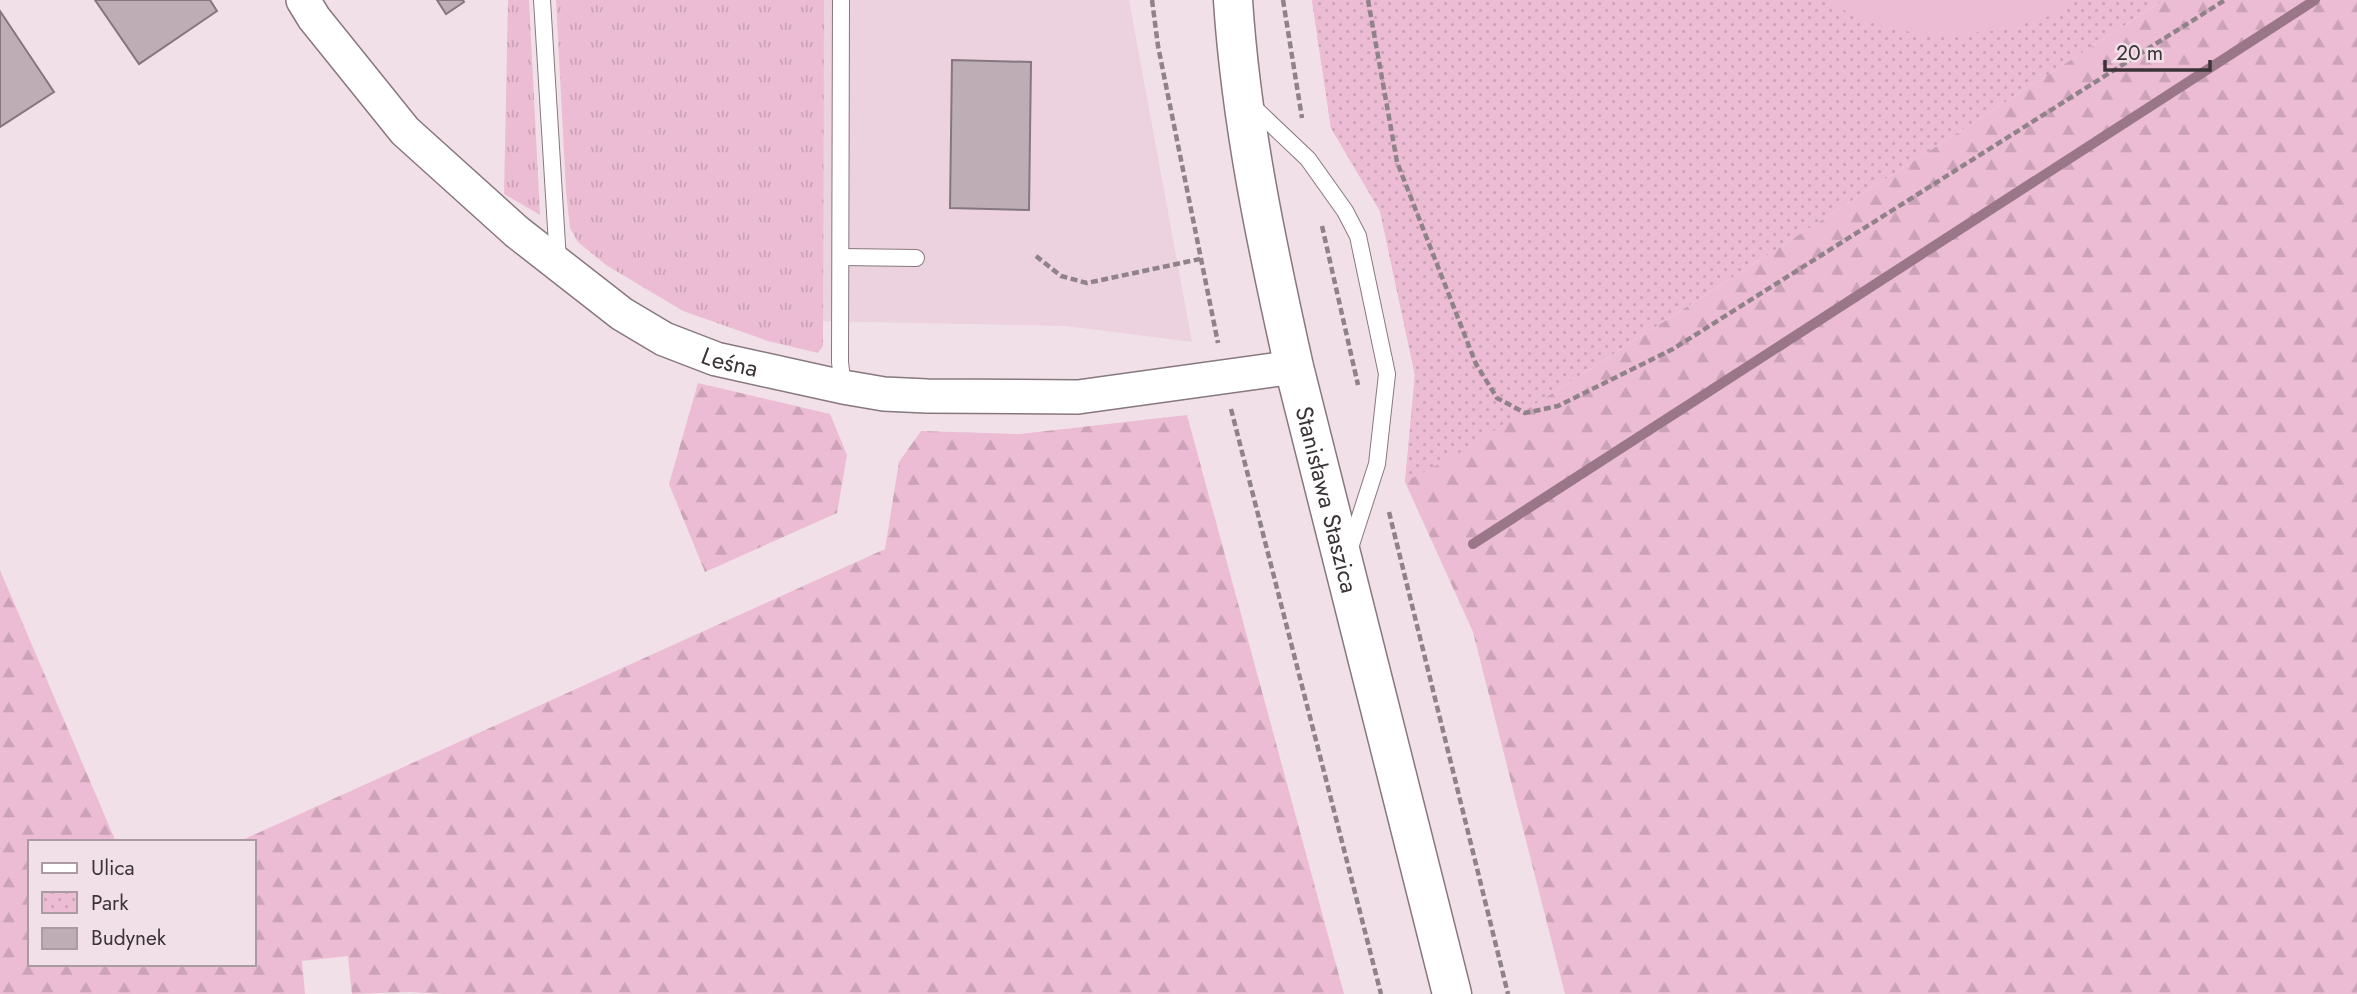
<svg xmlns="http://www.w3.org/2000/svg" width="2357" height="994" viewBox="0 0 2357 994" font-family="Jost,sans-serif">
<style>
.built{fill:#ecd2de}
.grass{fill:url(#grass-tufts)}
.forest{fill:url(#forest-firs)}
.park{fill:url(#park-dots)}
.garden{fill:#ecbcd4}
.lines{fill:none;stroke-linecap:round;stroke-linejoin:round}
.stream{stroke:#9a7788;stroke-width:10}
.building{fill:#beadb5;stroke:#86777e;stroke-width:2}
.service-casing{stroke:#87777e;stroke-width:18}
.minor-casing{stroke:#87777e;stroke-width:36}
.secondary-casing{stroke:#87777e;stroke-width:41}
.path{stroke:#8f8389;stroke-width:4.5;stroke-dasharray:7 3.5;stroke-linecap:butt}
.service{stroke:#fff;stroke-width:16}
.minor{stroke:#fff;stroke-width:33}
.secondary{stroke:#fff;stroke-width:38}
.labels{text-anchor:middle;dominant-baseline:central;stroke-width:5;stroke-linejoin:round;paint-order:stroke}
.street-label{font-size:24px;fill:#3b3437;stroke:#f2e0e8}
</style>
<defs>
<pattern id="grass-tufts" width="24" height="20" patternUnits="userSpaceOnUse" patternTransform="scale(1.75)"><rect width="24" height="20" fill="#ecbcd4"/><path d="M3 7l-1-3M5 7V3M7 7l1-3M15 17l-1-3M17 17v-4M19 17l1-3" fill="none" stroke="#cba2b7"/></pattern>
<pattern id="forest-firs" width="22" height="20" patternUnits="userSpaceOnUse" patternTransform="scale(1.75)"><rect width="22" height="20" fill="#ecbcd4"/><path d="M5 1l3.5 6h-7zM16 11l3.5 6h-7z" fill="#cba2b7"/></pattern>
<pattern id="park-dots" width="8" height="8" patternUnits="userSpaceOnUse" patternTransform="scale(1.75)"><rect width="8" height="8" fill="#ecbcd4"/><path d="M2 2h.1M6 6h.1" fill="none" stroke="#cba2b7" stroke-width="1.8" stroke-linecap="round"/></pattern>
</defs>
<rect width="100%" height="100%" fill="#f2e0e8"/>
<!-- built -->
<path class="built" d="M814,0h315l63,342 -126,-16 -255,-5z"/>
<!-- grass -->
<g class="grass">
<path d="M508,0h21l11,215 -36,-21z"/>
<path d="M556,0h268l-1,346 -5,7 -50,-12 -85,-30 -77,-46 -28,-23 -8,-14 -4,-37z"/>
</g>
<!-- forest -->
<g class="forest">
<path d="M1312,0l211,412 641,-412h193v994h-792l-92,-362 -68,-150 10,-107 -35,-164 -49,-83z"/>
<path d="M698,383l132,31 17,41 -10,58 -132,59 -36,-88z"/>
<path d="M1187,415l157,579h-902l-32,-2 -58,2 -4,-38 -46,5 3,33h-305v-424l116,272h-86v122h224v-122h-16l647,-293 14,-87 22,-31 99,3z"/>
</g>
<!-- park -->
<path class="park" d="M1312,0h852l-708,455 -51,27 10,-107 -35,-164 -49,-83z"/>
<!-- garden -->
<path class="garden" d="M1821,0h255l-33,19 -51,12 -58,5 -52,-9z"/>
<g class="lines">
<!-- stream -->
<path class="stream" d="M1473,544l842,-544"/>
</g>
<!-- building -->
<g class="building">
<path d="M95,0h115l7,11 -78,53z"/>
<path d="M437,0h26l1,2 -18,12z"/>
<path d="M0,11l54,81 -54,35z"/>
<path d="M952,60l79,2 -2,148 -79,-2z"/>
</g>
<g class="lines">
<!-- service casing -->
<g class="service-casing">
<g id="service">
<path d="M542,0l16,261"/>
<path d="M841,0l-1,362 3,25"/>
<path d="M1249,103l59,56 37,52 13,25 29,138 -10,90 -28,87"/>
<path d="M841,257l75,1"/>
</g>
</g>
<!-- minor casing -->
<g class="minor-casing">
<g id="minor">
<path id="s1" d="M303,0l11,18 91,113 112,101 105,82 42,25 52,20 127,28 41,7 43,2 151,1 216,-30"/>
</g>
</g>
<!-- secondary casing -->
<g class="secondary-casing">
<g id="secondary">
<path id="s2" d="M1233,0c8,124 34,246 61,367l158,627"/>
</g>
</g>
<!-- path -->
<g class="path">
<path d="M1152,0l6,46 60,297"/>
<path d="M1283,0l19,118"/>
<path d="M1368,0l29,162 79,202 21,34 28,15 33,-7 115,-57 552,-349"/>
<path d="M1322,226l36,159"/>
<path d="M1036,256l25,20 26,7 113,-24"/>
<path d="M1231,409l150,585"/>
<path d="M1389,512l119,482"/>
</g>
<!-- service -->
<use href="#service" class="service"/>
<!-- minor -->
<use href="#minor" class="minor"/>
<!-- secondary -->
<use href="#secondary" class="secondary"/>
</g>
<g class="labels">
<!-- street labels -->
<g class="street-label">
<text stroke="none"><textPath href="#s1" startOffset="569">Leśna</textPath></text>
<text stroke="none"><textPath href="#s2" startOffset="509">Stanisława Staszica</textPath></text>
</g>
</g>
<!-- legend -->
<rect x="28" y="840" width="228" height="126" fill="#f2e0e8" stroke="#a99ba1" stroke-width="2"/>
<rect x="42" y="863" width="35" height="10" fill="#ffffff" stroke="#a99ba1" stroke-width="2"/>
<text x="91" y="875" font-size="21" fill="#3b3437">Ulica</text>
<rect x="42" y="892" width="35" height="21" fill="url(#park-dots)" stroke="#a99ba1" stroke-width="2"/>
<text x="91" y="910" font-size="21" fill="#3b3437">Park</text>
<rect x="42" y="928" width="35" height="21" fill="#beadb5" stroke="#a99ba1" stroke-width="2"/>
<text x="91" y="945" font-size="21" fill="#3b3437">Budynek</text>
<!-- scale -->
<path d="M2105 60v10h105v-10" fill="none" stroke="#3b3437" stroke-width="3.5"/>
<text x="2116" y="60" font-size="21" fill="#3b3437" stroke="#f2e0e8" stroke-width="5" paint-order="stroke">20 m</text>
</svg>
